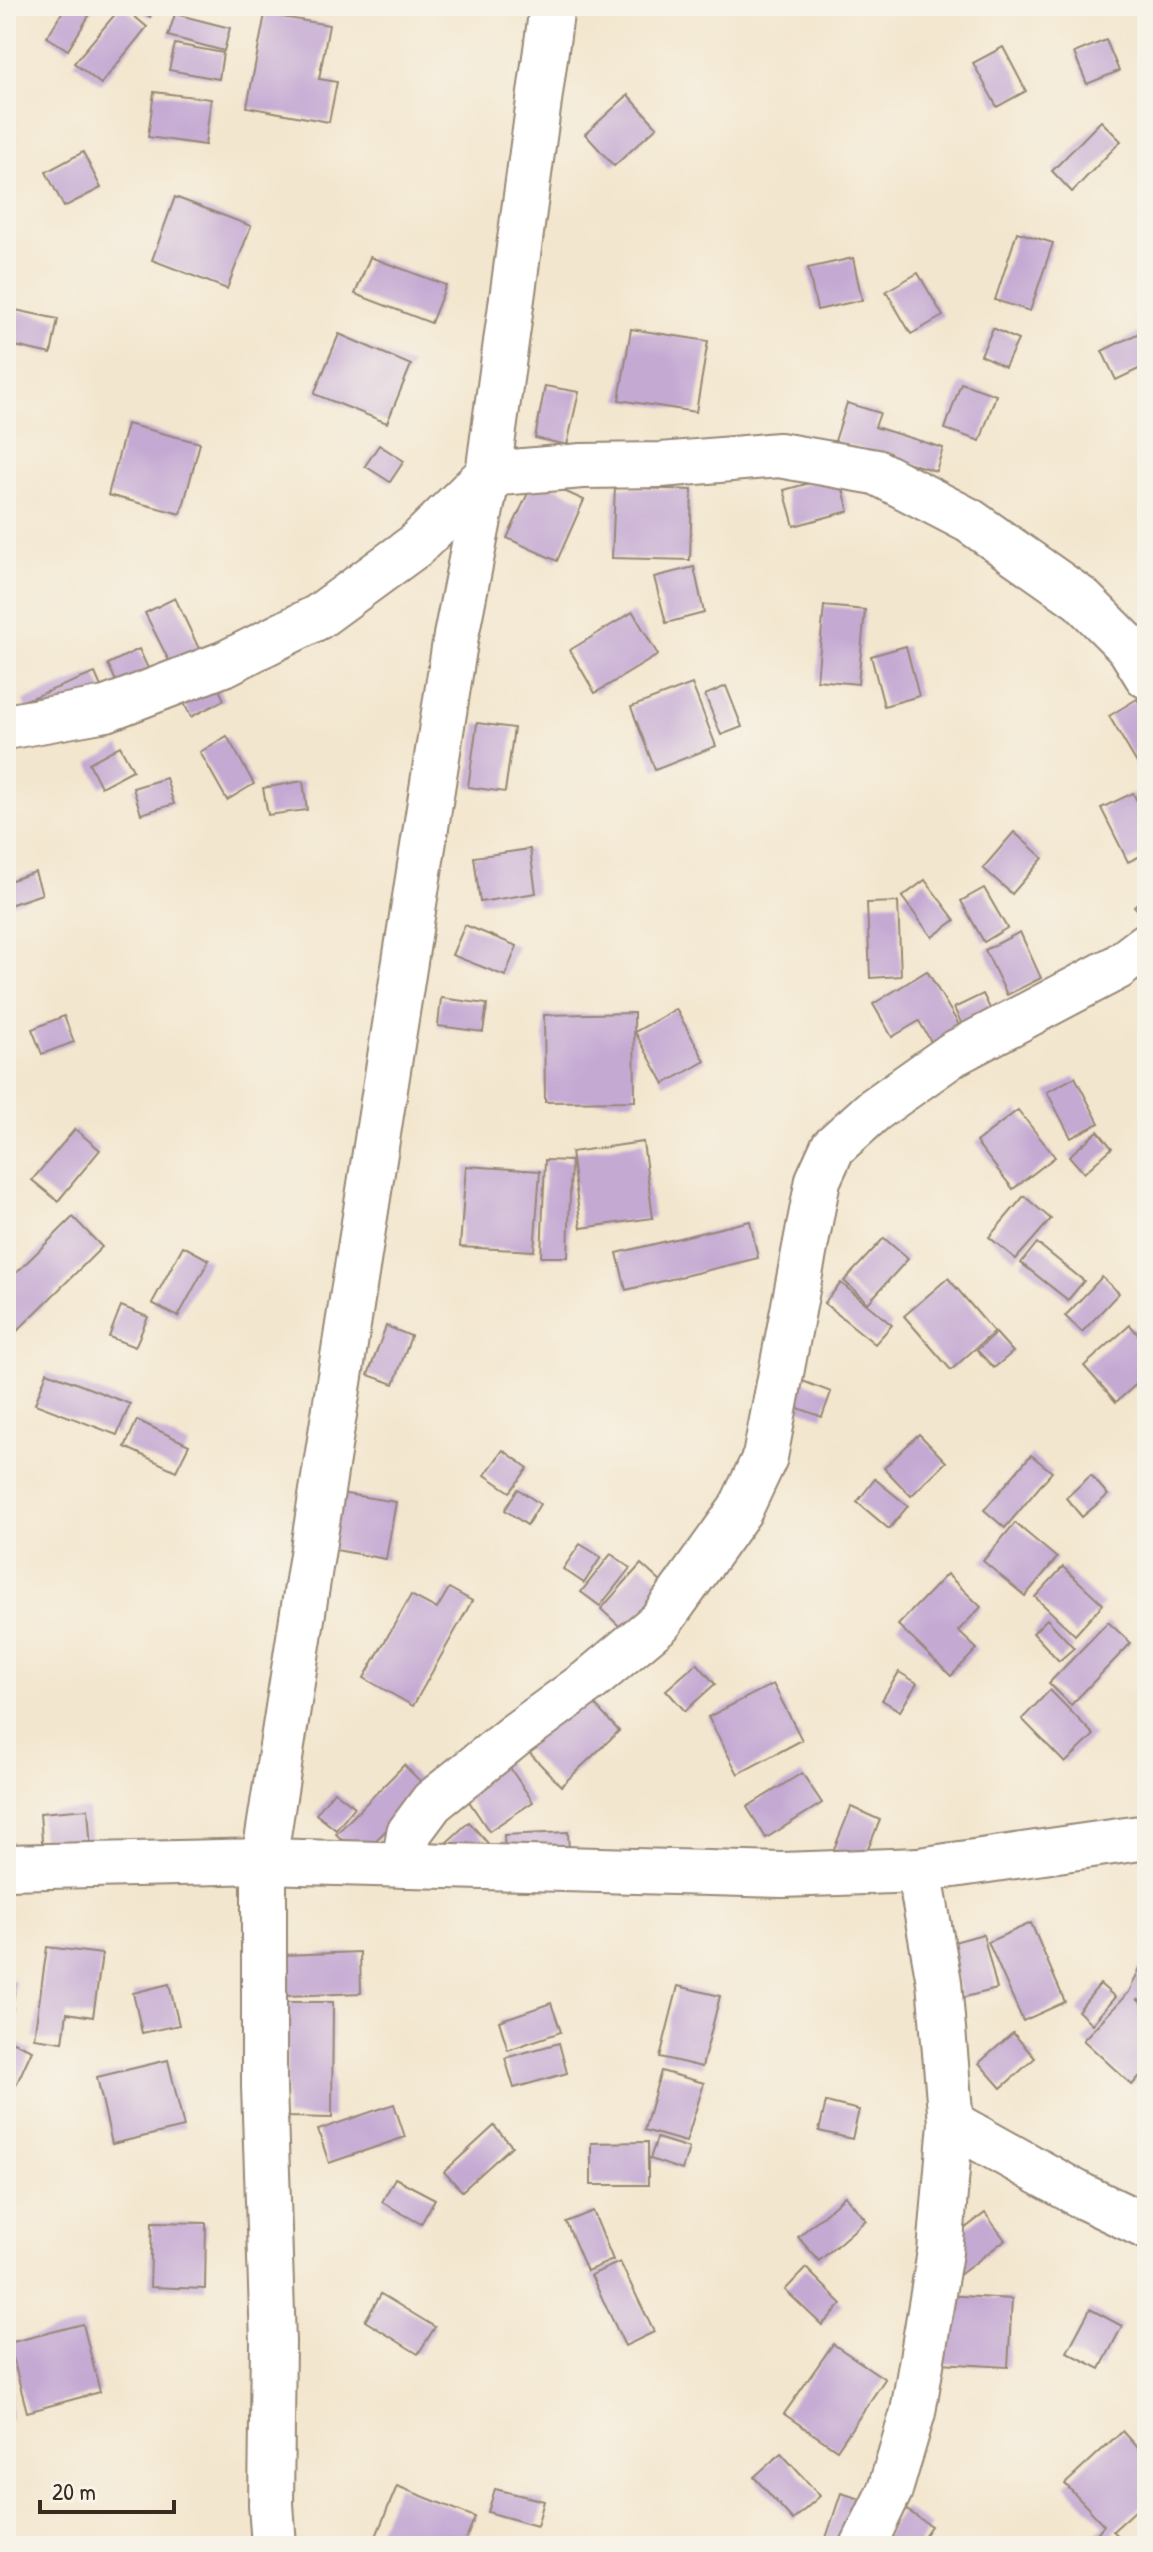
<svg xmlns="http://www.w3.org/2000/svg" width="1153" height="2552" viewBox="0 0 1153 2552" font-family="'Patrick Hand',sans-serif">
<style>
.building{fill:#c4a9d3}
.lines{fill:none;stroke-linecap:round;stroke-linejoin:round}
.minor-casing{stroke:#978876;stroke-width:48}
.minor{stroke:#fff;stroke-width:44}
</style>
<rect width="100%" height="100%" fill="#f7f3e8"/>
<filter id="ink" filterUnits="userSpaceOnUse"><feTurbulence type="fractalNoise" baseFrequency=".0125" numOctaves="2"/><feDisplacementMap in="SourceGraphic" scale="16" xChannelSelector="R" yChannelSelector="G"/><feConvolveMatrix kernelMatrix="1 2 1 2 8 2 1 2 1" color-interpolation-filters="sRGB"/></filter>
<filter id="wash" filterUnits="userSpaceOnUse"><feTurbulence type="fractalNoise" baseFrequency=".006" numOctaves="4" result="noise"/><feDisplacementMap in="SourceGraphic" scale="32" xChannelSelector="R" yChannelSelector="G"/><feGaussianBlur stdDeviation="1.8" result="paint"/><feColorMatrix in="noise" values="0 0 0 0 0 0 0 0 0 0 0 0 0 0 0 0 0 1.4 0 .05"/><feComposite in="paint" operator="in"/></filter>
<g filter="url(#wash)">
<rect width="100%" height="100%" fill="#f3e6ce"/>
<g id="blocks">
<!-- building -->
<g class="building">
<path d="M66,6h29l-27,44 -21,-13z"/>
<path d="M122,6l25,21 -46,57 -27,-21z"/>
<path d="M133,6h24l-7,11z"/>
<path d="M175,14l55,14 -6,23 -56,-15z"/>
<path d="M265,14l64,11 -10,54 18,3 -8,40 -82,-15z"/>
<path d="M1106,40l13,31 -32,13 -13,-31z"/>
<path d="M175,44l48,9 -4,26 -50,-9z"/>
<path d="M1003,47l23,44 -29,16 -24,-44z"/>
<path d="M154,92l57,7 -6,46 -57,-8z"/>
<path d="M628,95l29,32 -43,39 -29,-32z"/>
<path d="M1101,121l20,20 -49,51 -20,-21z"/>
<path d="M83,152l18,36 -37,19 -18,-35z"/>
<path d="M175,197l76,29 -24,63 -75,-29z"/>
<path d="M1017,232l36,11 -23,68 -35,-11z"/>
<path d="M370,257l76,28 -15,38 -76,-29z"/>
<path d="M853,258l9,42 -45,10 -9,-42z"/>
<path d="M918,273l25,43 -32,18 -25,-43z"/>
<path d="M6,308l52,11 -7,35 -45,-10z"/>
<path d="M993,328l25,12 -13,27 -24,-12z"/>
<path d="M631,329l77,12 -12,71 -77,-12z"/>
<path d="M1147,329v36l-31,15 -14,-29z"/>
<path d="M339,334l72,31 -24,58 -73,-29z"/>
<path d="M961,383l35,12 -16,46 -35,-12z"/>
<path d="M545,386l34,6 -12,53 -32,-7z"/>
<path d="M847,403l33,10 -5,14 68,21 -7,23 -101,-30z"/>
<path d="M127,424l73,19 -19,71 -73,-19z"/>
<path d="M379,445l25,16 -14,21 -25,-16z"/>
<path d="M839,475l10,36 -55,15 -10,-36z"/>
<path d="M535,478l49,22 -27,61 -50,-23z"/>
<path d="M615,487l77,3 -2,70 -78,-2z"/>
<path d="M694,567l10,46 -38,10 -12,-46z"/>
<path d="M175,598l27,57 -29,14 -28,-56z"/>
<path d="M824,606l41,4 -7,74 -41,-4z"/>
<path d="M633,612l25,43 -63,38 -25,-43z"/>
<path d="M906,646l13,50 -35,10 -13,-50z"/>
<path d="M139,649l13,28 -31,15 -13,-28z"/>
<path d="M95,673l10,23 -73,29 -9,-24z"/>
<path d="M213,676l11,24 -33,17 -12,-24z"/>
<path d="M692,684l24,62 -61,24 -24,-63z"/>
<path d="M726,686l16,41 -21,8 -16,-40z"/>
<path d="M1137,699l10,16v51l-6,4 -32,-54z"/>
<path d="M477,723l37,5 -9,64 -37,-5z"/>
<path d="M227,736l27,48 -27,16 -27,-48z"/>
<path d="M120,746l13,24 -32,17 -12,-24z"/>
<path d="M166,778l8,26 -33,10 -8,-26z"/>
<path d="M303,781l4,29 -39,5 -5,-27z"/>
<path d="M1133,793l14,28v32l-19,9 -27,-54z"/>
<path d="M1014,832l29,26 -31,36 -29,-26z"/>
<path d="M530,849l6,44 -56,9 -6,-45z"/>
<path d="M35,872l7,22 -36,12v-24z"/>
<path d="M925,880l30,40 -23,17 -30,-40z"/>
<path d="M984,888l23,40 -23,14 -23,-41z"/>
<path d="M1147,894v26l-13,-14z"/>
<path d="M898,902l3,74 -31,2 -3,-75z"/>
<path d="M465,925l52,21 -12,30 -53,-21z"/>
<path d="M1020,932l21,46 -34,17 -22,-45z"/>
<path d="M927,971l44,74 -28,17 -24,-41 -27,16 -19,-33z"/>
<path d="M983,994l16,33 -29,14 -16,-33z"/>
<path d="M441,998l46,6 -4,28 -45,-6z"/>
<path d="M676,1009l29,52 -41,23 -29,-52z"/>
<path d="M634,1013l1,88 -90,1 -1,-87z"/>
<path d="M64,1016l10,26 -32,12 -10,-25z"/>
<path d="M1075,1077l24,46 -28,15 -24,-46z"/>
<path d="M1018,1110l37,47 -42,32 -37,-47z"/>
<path d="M75,1129l25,21 -42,51 -26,-21z"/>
<path d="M1098,1131l14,17 -28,25 -15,-17z"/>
<path d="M643,1142l10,76 -72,10 -10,-76z"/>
<path d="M545,1160l26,1 -3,96h-27z"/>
<path d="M466,1166l74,5 -6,80 -74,-4z"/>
<path d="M1024,1196l27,23 -35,40 -27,-22z"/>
<path d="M73,1217l29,30 -94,93 -2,-3v-54z"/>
<path d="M750,1221l8,37 -132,32 -9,-37z"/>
<path d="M884,1238l24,21 -40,44 -24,-22z"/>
<path d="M1037,1243l47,38 -16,19 -47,-37z"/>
<path d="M183,1246l26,14 -31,57 -26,-14z"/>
<path d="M1102,1277l17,16 -37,39 -17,-16z"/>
<path d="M948,1278l46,54 -43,38 -47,-54z"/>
<path d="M841,1283l51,42 -17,19 -51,-41z"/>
<path d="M121,1306l27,11 -13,30 -26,-10z"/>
<path d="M1130,1325l17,20v30l-31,27 -32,-36z"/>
<path d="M386,1326l25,10 -17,48 -26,-9z"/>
<path d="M996,1333l17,19 -19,16 -17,-18z"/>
<path d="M47,1372l83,32 -13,31 -82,-31z"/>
<path d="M787,1375l44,17 -9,25 -45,-17z"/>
<path d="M137,1420l52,25 -13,26 -51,-24z"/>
<path d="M919,1434l27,28 -35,34 -27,-28z"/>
<path d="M503,1450l25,18 -18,24 -25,-17z"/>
<path d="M1031,1455l21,17 -47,56 -21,-18z"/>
<path d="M1091,1475l17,20 -26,22 -16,-19z"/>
<path d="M875,1479l33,27 -19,23 -32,-27z"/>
<path d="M518,1489l22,15 -13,21 -22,-15z"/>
<path d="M340,1493l56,9 -10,57 -56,-10z"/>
<path d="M1015,1523l42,35 -32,38 -42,-35z"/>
<path d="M580,1544l21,13 -17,26 -21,-14z"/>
<path d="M611,1554l19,14 -30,38 -19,-14z"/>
<path d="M641,1564l31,28 -41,45 -30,-28z"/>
<path d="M1063,1567l40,37 -28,31 -40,-38z"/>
<path d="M947,1574l34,33 -23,24 19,18 -26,27 -53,-51z"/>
<path d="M449,1588l23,13 -59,105 -49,-28 47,-83 26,14z"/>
<path d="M1047,1619l27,29 -15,13 -26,-28z"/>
<path d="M1108,1622l23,21 -60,62 -22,-22z"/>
<path d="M697,1663l18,21 -30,27 -19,-21z"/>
<path d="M899,1672l18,11 -17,28 -18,-11z"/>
<path d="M773,1684l29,56 -64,34 -30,-57z"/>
<path d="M581,1690l38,41 -58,55 -39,-41z"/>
<path d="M1050,1690l44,45 -29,28 -43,-44z"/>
<path d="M504,1759l29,43 -44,29 -29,-43z"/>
<path d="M404,1765l24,24 -69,68 -23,-23z"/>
<path d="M802,1773l20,30 -56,35 -19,-31z"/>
<path d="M334,1791l21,16 -19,23 -20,-16z"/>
<path d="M851,1807l29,13 -21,51 -29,-12z"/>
<path d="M88,1809l3,41 -48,4 -3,-41z"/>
<path d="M469,1822l24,27 -23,19 -23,-26z"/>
<path d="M568,1832l2,39 -64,4 -2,-40z"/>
<path d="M1031,1923l34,79 -42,19 -35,-79z"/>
<path d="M983,1934l14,55 -36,9 -14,-54z"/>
<path d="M47,1947l55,7 -9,63 -26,-4 -4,29 -29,-4z"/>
<path d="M360,1952l1,41 -75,3 -2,-41z"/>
<path d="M1140,1968l7,3v33l-10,-5 10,10v59l-15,17 -49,-45 46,-48z"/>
<path d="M6,1980h9l-3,34 -6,-1z"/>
<path d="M169,1984l10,41 -37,8 -9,-40z"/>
<path d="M1100,1984l15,13 -23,27 -14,-13z"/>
<path d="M678,1986l42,10 -18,71 -42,-10z"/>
<path d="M287,2002h46l-1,116 -46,-1z"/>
<path d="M551,2003l10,29 -53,18 -9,-29z"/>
<path d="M1013,2033l22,25 -34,30 -22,-25z"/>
<path d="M6,2039l26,11 -26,57z"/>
<path d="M559,2043l8,30 -53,15 -9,-30z"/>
<path d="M168,2060l16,67 -72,17 -15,-67z"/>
<path d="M661,2071l43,12 -18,59 -42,-12z"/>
<path d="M826,2102l33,8 -7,29 -33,-8z"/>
<path d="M394,2104l11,33 -76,26 -11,-33z"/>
<path d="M494,2126l18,20 -50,45 -18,-19z"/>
<path d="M657,2138l32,10 -7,22 -32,-11z"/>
<path d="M648,2142v43h-57v-42z"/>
<path d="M395,2178l40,21 -14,25 -39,-22z"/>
<path d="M845,2196l21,24 -47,41 -21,-24z"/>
<path d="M593,2211l20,49 -26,11 -21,-49z"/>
<path d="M985,2213l20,27 -47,36 -20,-27z"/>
<path d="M152,2222l54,1 -1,66 -55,-2z"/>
<path d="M620,2262l34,70 -29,14 -34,-71z"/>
<path d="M806,2268l36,36 -20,21 -37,-35z"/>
<path d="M381,2294l54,33 -17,27 -53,-33z"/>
<path d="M944,2295l68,4 -4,68 -68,-4z"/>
<path d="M1090,2309l32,17 -22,43 -33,-17z"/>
<path d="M83,2324l17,68 -73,20 -18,-69z"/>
<path d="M833,2344l52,35 -48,71 -53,-36z"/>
<path d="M6,2357h4l1,62h-5z"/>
<path d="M1122,2431l25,28v41l-34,31 17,15h-38l-3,-3 15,-18 -39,-41z"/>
<path d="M781,2453l39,43 -27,24 -39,-43z"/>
<path d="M397,2486l78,31 -12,29h-91z"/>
<path d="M495,2489l49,12 -7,25 -49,-14z"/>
<path d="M841,2493l29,9 -14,44h-15l-16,-5z"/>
<path d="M904,2508l27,18 -14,20h-39z"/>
</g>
</g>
</g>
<g filter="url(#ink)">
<use href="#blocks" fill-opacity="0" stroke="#978876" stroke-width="2"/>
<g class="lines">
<!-- minor casing -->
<g class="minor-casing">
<g id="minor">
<path d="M6,727l100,-18 120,-46 92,-46 97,-71 73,-72 94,-8 79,-1 118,-10 97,17 94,49 111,78 48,48 18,29"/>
<path d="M404,1865l5,-32 23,-31 82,-66 75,-55 71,-59 80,-112 25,-53 53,-277 15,-33 41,-37 79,-56 165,-87 29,-22"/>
<path d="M6,1867l258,-6 519,14 136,-5 228,-33"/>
<path d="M951,2123l131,73 65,31"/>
<path d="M274,2546l-3,-42 2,-162 -9,-255v-226l192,-1225 32,-162 64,-468"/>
<path d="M863,2546l27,-56 23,-78 27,-160 11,-129 -12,-141 -20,-112"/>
</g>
</g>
<!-- minor -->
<use href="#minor" class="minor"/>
</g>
</g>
<!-- margin -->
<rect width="1153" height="2552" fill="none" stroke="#f7f3e8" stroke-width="32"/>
<!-- scale -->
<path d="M40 2500v12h134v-12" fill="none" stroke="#3b2a1e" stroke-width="4"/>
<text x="52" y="2500" font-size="24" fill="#3b2a1e" stroke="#f7f3e8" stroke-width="6" paint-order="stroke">20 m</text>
</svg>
